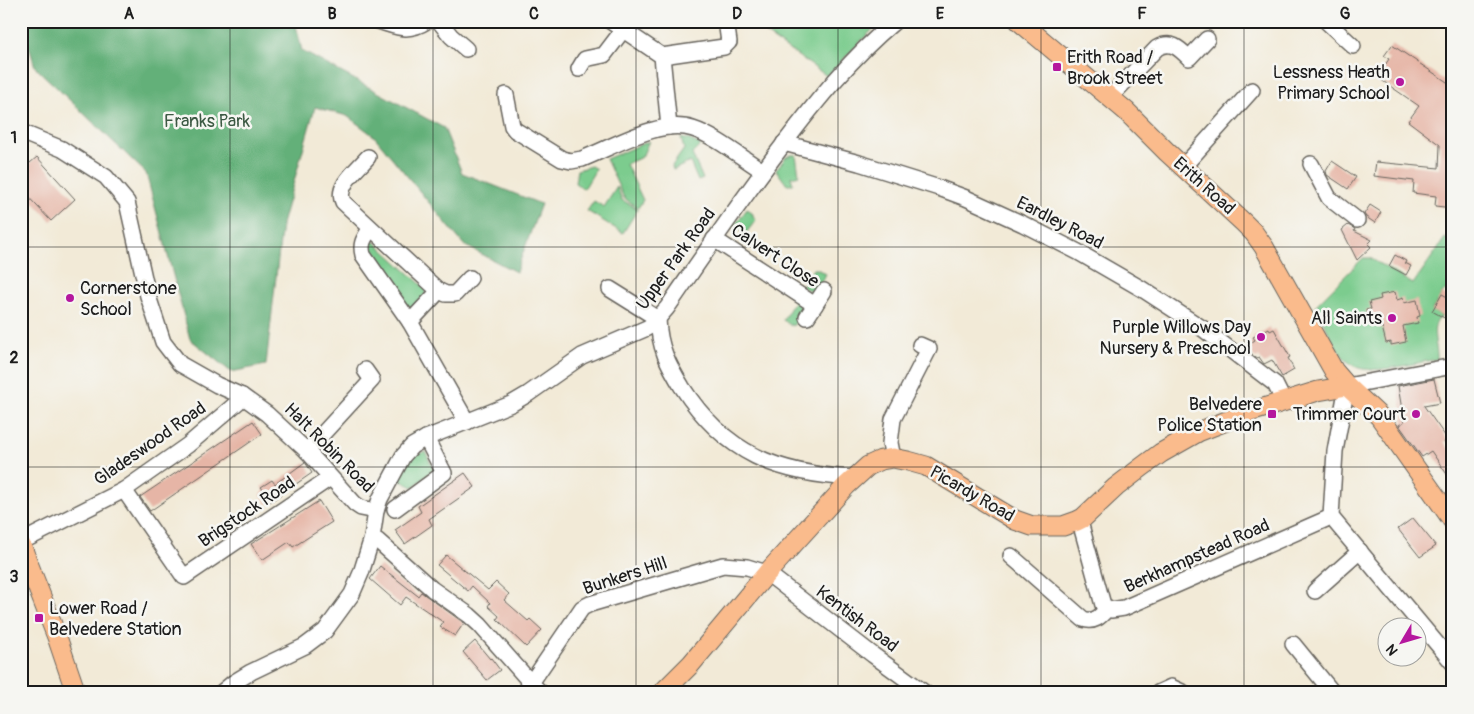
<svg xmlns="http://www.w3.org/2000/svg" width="1474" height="714" viewBox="0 0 1474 714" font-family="Pangolin,sans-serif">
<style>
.green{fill:#7bcc8e;stroke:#4c7455}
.forest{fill:#64b079;stroke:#40664a}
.building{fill:#e6b5a6}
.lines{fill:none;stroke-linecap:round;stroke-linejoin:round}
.minor-casing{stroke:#67645d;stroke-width:18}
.major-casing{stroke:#67645d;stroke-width:21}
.minor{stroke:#fff;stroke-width:15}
.major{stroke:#fabb8c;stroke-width:19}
.grid{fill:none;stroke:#1c1c1c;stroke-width:1;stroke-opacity:0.55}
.poi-dot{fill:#b5179e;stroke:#f6f6f2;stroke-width:2}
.labels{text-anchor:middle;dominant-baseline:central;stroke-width:5;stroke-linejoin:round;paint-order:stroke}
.poi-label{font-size:18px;fill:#1c1c1c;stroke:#f6f6f2;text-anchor:end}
.park-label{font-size:18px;fill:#3d5a44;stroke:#f6f6f2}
.street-label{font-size:18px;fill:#1c1c1c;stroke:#f6f6f2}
.neatline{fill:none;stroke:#1c1c1c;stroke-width:2}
.grid-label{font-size:16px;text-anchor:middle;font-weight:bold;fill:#1c1c1c}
</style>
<rect width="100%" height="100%" fill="#f6f6f2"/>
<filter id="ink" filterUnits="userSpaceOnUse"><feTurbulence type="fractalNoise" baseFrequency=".02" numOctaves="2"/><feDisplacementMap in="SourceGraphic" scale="10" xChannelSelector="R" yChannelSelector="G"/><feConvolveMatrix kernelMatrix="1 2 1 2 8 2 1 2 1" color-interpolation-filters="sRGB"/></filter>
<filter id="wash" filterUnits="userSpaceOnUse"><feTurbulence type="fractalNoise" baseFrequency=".0096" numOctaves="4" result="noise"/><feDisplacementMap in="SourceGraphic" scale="20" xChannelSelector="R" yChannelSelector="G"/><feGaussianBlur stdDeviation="1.12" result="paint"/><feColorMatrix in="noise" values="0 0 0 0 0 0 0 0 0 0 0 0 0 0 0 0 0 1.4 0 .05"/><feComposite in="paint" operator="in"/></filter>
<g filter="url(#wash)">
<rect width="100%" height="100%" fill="#f2ead7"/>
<!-- green -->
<g class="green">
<path d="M747,21h134l-54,55z"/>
<path d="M681,138l9,2 11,5 -9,9 11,25 -5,2 -8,-19 -17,8 -1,-4 12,-17z"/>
<path d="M649,141l-7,16 -16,7 17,36 -5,8 -14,-10 -18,-39z"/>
<path d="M791,155h5l3,20 -8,2 2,7 -6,1 -11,-15 10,-13z"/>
<path d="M591,166l5,3 -12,20 -9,-6 2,-13z"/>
<path d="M617,187l5,13 16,9 -15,24 -36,-22 7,-10 10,6z"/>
<path d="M747,209l6,5v3l3,3 -10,13 -11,-8z"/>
<path d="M1445,238l8,4v52l-8,-4 -13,20 10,7c-14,7 -4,29 -5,42 -21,4 -54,13 -74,10 -6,-1 -12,-4 -17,-9 -11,-11 -23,-40 -31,-54l48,-48h7l43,26z"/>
<path d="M369,242h6l51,47 -1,7 -10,11h-6l-4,-2 -39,-54z"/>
<path d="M813,269h4l9,5 -9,15 -6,2 -9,-4z"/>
<path d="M796,299l7,7v6l-10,14 -10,-6z"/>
<path d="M418,451l2,3 5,-3 9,19 -21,17 -16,-8 10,-16z"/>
</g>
<!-- forest -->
<path class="forest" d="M22,21h273l7,30 142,77 18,45 79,31 -25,68 -52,-27 -90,-109 -27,-20 -32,-9 -33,117 -16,141 -35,7 -41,-33 -44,-166 -111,-106z"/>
<g id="blocks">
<!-- building -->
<g class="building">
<path d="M1392,45l61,41v122l-18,-2 1,-10 -23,-3 1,-12 -40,-5 2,-14 63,6 1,-23 -32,-24 11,-15 -42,-29 12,-18 -5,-3z"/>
<path d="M21,154l9,9 7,-6 38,42 -24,22 -30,-32z"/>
<path d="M1332,161l24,16 -8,12 -21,-14 -1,-4z"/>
<path d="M1370,205l11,7 -6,11 -9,-6 -2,-3z"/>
<path d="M1348,225l7,4 -1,2 18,9 -4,4 3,3 -14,13 -15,-30z"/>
<path d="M1395,255l11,6 -1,2 6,3 -5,9 -17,-9z"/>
<path d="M1395,292l2,8 6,-2 1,5 13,-3 3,16 -3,1 1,6 -15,3 3,16 -15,3v-3l-5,1 -4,-16 -4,1 -1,-3 -7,1 -4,-16 5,-1 -2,-7 12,-3 -1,-4z"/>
<path d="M1442,294l11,6v13l-5,7 -16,-9z"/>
<path d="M1269,328l1,3 4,-2 16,28 -2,1 6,12 -12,7 -10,-17 -8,4 -5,-7 -2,1 -4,-2 -6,-11 8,-5 -2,-3z"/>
<path d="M1434,379l6,24 -16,3 24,34 -4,2 9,12v29l-22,-32 -9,6 -23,-32 5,-3 -6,-36z"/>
<path d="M253,421l9,13 -112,77 -10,-14z"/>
<path d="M305,462l7,11 -45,31 -7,-10 4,-3 -3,-4 11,-7 3,4z"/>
<path d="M465,473l10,14 -46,32 3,6 -27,19 -10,-14 26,-18 -3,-6z"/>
<path d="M319,501l13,21 -39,25 -4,-5 -27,18 -11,-16z"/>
<path d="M1413,518l23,28 -16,11 -22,-28z"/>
<path d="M446,555l42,35 8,-8 13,12 -5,6 24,21 2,-2 12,11 -16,17 -29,-28 2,-3 -11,-10 2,-3 -18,-17 -4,5 -31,-26z"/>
<path d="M380,566l38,30 3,-4 43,31 -9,13 -15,-9 3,-5 -37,-25 -6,8 -30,-26z"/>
<path d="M475,641l15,18 1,-1 9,12 -13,10 -24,-28z"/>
</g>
</g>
</g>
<g filter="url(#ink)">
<use href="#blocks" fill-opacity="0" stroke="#67645d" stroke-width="1"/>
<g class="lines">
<!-- minor casing -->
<g class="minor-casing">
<g id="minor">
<path d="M378,21c20,6 30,12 49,0"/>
<path d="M439,21l12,15 15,13"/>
<path d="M610,21l52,35 7,71"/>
<path d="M1326,21l27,25"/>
<path d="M662,56l62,-9 5,-5 -3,-21"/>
<path d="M579,69l6,-10 19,-4 19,-25"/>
<path d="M506,95l6,31 3,4 47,29 9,2 11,-2c31,-12 78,-41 111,-30 22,7 49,29 70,42"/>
<path d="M1110,97l47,-49c14,-8 22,0 32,10l18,-19"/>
<path d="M21,132l41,17 44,28 21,25 21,94 15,46 17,22 37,21 25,11 25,18 40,37 48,53 6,4 15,3"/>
<path d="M784,143l75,20 80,25 27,10 57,26 55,28 64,37 60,39 73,56 9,18"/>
<path d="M368,157c-10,12 -33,29 -25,45l96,89 -29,31 57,100"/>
<path d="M1311,164l18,34 28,22"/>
<path d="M1183,167l69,-77"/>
<path d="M370,229c-6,10 -10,14 -7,26l47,67"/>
<path d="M714,239l101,66 -8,12"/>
<path d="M610,289l48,30c1,28 10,45 24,68 43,67 95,87 172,91"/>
<path d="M439,291l7,3h9l15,-16"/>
<path d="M815,305l9,-14"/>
<path d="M1453,366l-106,20 -12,65 -4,66 122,146"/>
<path d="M307,451l65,-71 -7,-10"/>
<path d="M893,458l-3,-15 3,-24 36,-70 -9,-4"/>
<path d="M124,490l60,87 146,-99"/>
<path d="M395,509l49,-36 -18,-35"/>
<path d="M1077,521l5,8 21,76 8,5 13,-2 207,-91"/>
<path d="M372,538l6,3 54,48 37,26 11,10 51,58 10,10"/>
<path d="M21,542l103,-52 64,-45 50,-43 4,-6"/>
<path d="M1011,556l72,63c11,4 17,-2 24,-10"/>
<path d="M1315,591l45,-40"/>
<path d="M1293,644l40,49"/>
<path d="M531,683l51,-75 8,-4 133,-39 24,2 20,6 106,82 52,38"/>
<path d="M221,693l12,-10 18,-11 54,-26 20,-15 27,-37 9,-21 11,-35 4,-27 4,-12 23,-43 9,-10 14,-8 85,-34 17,-10 54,-38 65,-28 6,-4 14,-16c38,-55 75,-110 116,-163 34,-45 69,-88 112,-124"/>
<path d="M1158,693l13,-6 13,6"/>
</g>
</g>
<!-- major casing -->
<g class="major-casing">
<g id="major">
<path d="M1019,21l107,90 41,41 77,71 10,10 10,14 70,124 13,15 32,30 74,105"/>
<path d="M21,545l36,92 19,56"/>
<path d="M662,693l29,-29 76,-91 79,-87 22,-20 13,-6 12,-2 15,3 18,5 89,54 17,6h31l14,-5 6,-3 33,-31 26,-20 19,-14 37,-21 49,-19 71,-22 29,-5"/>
</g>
</g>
<!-- minor -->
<use href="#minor" class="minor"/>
<!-- major -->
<use href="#major" class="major"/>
</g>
</g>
<!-- grid -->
<path class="grid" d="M230,21v672M433,21v672M636,21v672M838,21v672M1041,21v672M1244,21v672M21,247h1432M21,467h1432"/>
<!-- markers -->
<g class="poi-dot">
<rect x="1052" y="62" width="10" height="10" rx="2.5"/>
<circle cx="1400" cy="82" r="5"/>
<circle cx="70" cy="298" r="5"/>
<circle cx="1392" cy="318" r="5"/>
<circle cx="1261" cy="337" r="5"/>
<rect x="1267" y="409" width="10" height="10" rx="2.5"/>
<circle cx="1416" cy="414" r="5"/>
<rect x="34" y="613" width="10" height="10" rx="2.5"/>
</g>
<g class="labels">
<!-- poi labels -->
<g class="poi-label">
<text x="1067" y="57" text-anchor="start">Erith Road /<tspan x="1067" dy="21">Brook Street</tspan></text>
<text x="1390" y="72">Lessness Heath<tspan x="1390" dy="21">Primary School</tspan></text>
<text x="80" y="288" text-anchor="start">Cornerstone<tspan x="80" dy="21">School</tspan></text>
<text x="1382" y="318">All Saints</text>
<text x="1251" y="327">Purple Willows Day<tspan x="1251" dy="21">Nursery &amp; Preschool</tspan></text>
<text x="1262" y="404">Belvedere<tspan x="1262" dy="21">Police Station</tspan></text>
<text x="1406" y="414">Trimmer Court</text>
<text x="49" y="608" text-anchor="start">Lower Road /<tspan x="49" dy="21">Belvedere Station</tspan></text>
</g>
<!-- park labels -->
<g class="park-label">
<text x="207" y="121">Franks Park</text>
</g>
<!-- street labels -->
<g class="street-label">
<text transform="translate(1204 186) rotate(42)">Erith Road</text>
<text transform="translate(1060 223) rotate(27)">Eardley Road</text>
<text transform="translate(775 256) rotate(33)">Calvert Close</text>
<text transform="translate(676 259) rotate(-54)">Upper Park Road</text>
<text transform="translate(150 444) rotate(-35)">Gladeswood Road</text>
<text transform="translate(329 448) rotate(45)">Halt Robin Road</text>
<text transform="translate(972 494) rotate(30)">Picardy Road</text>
<text transform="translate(247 512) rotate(-34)">Brigstock Road</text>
<text transform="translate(1197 556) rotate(-24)">Berkhampstead Road</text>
<text transform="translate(625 576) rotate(-18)">Bunkers Hill</text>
<text transform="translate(857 619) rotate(37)">Kentish Road</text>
</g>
</g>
<!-- margin -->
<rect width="1474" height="714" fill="none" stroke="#f6f6f2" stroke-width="55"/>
<!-- north arrow -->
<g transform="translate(1402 642) rotate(232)"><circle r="24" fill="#f6f6f2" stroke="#9f9f9c"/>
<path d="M0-4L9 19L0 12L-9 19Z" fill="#b5179e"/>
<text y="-8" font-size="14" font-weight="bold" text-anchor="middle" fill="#1c1c1c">N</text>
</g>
<rect x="28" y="28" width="1418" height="658" class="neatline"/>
<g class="grid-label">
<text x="129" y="19">A</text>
<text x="332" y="19">B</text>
<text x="534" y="19">C</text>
<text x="737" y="19">D</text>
<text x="940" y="19">E</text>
<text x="1142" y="19">F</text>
<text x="1345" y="19">G</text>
<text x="14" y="143">1</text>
<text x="14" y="363">2</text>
<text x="14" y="582">3</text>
</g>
</svg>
